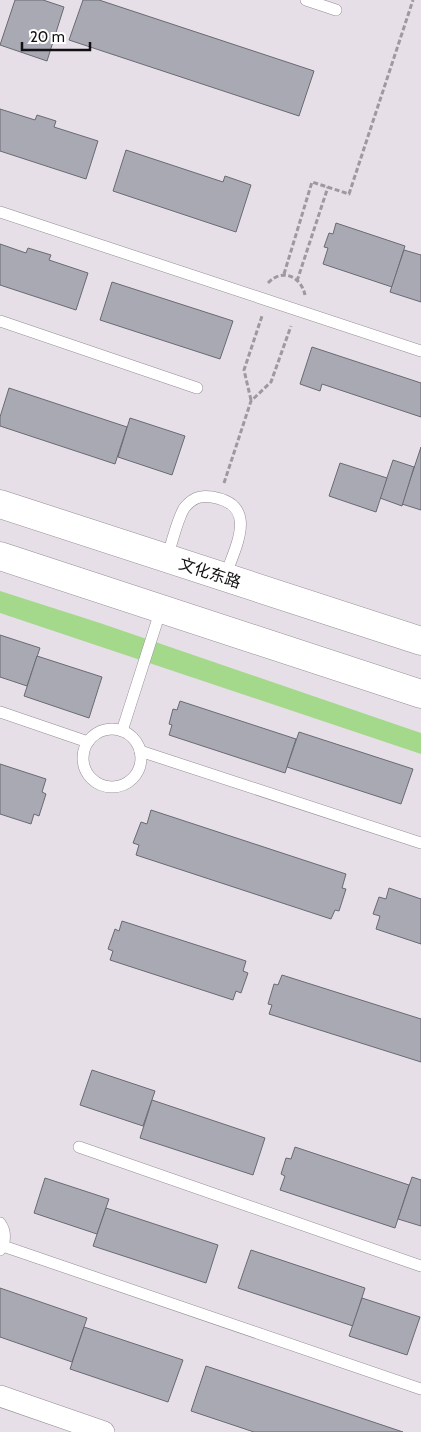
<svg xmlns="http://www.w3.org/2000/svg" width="421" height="1432" viewBox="0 0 421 1432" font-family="Cabin,'Noto Sans SC',sans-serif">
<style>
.green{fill:#a4d98c}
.building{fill:#a9a9b3;stroke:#696a73}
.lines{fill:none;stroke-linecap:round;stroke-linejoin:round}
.lane-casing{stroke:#948c93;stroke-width:12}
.street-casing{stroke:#948c93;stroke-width:22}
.secondary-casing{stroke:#948c93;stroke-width:29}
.path{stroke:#9f999f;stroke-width:3;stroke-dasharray:5 2.5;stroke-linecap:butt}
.lane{stroke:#fff;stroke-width:11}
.street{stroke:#fff;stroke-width:21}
.secondary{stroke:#fff;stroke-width:28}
.labels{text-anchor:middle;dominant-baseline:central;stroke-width:4.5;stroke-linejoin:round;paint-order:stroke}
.street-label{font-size:16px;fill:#121012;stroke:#fff}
</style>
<rect width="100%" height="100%" fill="#e7dfe7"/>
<!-- green -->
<path class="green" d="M0,591l100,32 321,110v21l-421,-141z"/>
<!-- building -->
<g class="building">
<path d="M15,0h28l21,7 -17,54 -47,-16z"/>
<path d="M83,0h16l215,71 -15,45 -230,-76z"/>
<path d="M0,109l35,11 2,-5 19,6 -2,6 44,14 -12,38 -86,-28z"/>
<path d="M126,150l97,32 2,-6 26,9 -15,47 -123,-41z"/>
<path d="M336,223l69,23 -13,41 -69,-23 5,-16 -4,-1 5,-14 4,1z"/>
<path d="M0,244l26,9 2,-5 23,7 -2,5 39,13 -12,37 -76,-25z"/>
<path d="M404,250l17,5v47l-31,-10z"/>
<path d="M112,282l121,39 -13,38 -120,-39z"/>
<path d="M312,347l109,36v34l-99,-33 -2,7 -20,-7z"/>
<path d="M9,388l118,39 -12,37 -115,-38v-9z"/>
<path d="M130,418l55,18 -13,39 -54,-18z"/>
<path d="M421,447v63l-19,-6z"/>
<path d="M393,460l21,7 -12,39 -22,-8z"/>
<path d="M340,463l47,15 -11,34 -47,-16z"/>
<path d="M0,635l40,13 -13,38 -27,-9z"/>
<path d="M37,656l65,21 -13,41 -65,-22z"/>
<path d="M180,701l116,38 -11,34 -116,-38 3,-10 -3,-1 4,-15 4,1z"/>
<path d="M299,732l114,37 -12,35 -114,-37z"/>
<path d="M0,764l46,15 -4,13 4,2 -7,22 -5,-2 -3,10 -31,-10z"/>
<path d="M151,810l195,64 -4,14 4,1 -7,22 -4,-1 -4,9 -195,-64 3,-10 -6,-2 8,-21 6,2z"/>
<path d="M389,888l32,11v45l-45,-15 4,-13 -7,-2 6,-17 7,2z"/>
<path d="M122,921l124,40 -3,10 5,2 -7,20 -5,-2 -3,9 -123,-40 3,-9 -5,-2 7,-20 4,2z"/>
<path d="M282,975l139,44v43l-152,-48 3,-9 -4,-1 6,-20 4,1z"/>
<path d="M92,1070l63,21 -12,35 -63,-21z"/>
<path d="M152,1100l113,38 -12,37 -113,-37z"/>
<path d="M295,1147l114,38 -14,43 -115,-38 5,-14 -4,-2 5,-16 5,1z"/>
<path d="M412,1177l9,3v46l-23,-7z"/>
<path d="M45,1178l64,21 -12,35 -63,-21z"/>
<path d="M106,1208l112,37 -12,38 -113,-37z"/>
<path d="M251,1250l114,38 -12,38 -115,-38z"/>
<path d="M0,1288l87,30 -15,44 -72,-25z"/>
<path d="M362,1298l58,19 -13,38 -58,-19z"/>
<path d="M84,1327l99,33 -15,42 -98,-33z"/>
<path d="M206,1366l197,66h-149l-63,-21z"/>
</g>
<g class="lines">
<!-- lane casing -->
<g class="lane-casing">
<g id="lane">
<path d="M306,0l30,10"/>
<path d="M0,212l421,139"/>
<path d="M0,321l197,67"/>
<path d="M167,558c4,-12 11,-42 18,-51 8,-9 15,-12 27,-10 48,8 23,50 13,80"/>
<path d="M0,712l88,30"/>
<circle cx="112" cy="758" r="29"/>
<path d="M122,731l39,-122"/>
<path d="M140,751l281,92"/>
<path d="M79,1147l342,119"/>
<path d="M0,1223c6,8 6,19 0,27"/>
<path d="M3,1246l418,143"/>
</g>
</g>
<!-- street casing -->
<g class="street-casing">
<path id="street" d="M0,1396l104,36"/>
</g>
<!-- secondary casing -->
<g class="secondary-casing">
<g id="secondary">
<path d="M0,504l421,137"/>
<path d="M0,556l421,138"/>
</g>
</g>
<!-- path -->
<g class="path">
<path d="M284,274l28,-92 37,12 64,-194"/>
<path d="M297,281l31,-94"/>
<path d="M268,283c14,-15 33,-7 37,12"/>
<path d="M251,400l-7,-30 18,-54"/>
<path d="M224,483l27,-82 20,-19 20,-56"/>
</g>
<!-- lane -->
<use href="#lane" class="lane"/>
<!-- street -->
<use href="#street" class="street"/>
<!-- secondary -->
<use href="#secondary" class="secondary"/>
</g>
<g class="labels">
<!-- street labels -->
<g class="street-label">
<text transform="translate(210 573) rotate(18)">文化东路</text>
</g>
</g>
<!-- scale -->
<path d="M22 42v8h68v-8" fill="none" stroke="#121012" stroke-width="2.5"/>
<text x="30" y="42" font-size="15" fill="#121012" stroke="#ffffff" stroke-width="4" paint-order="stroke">20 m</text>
</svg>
